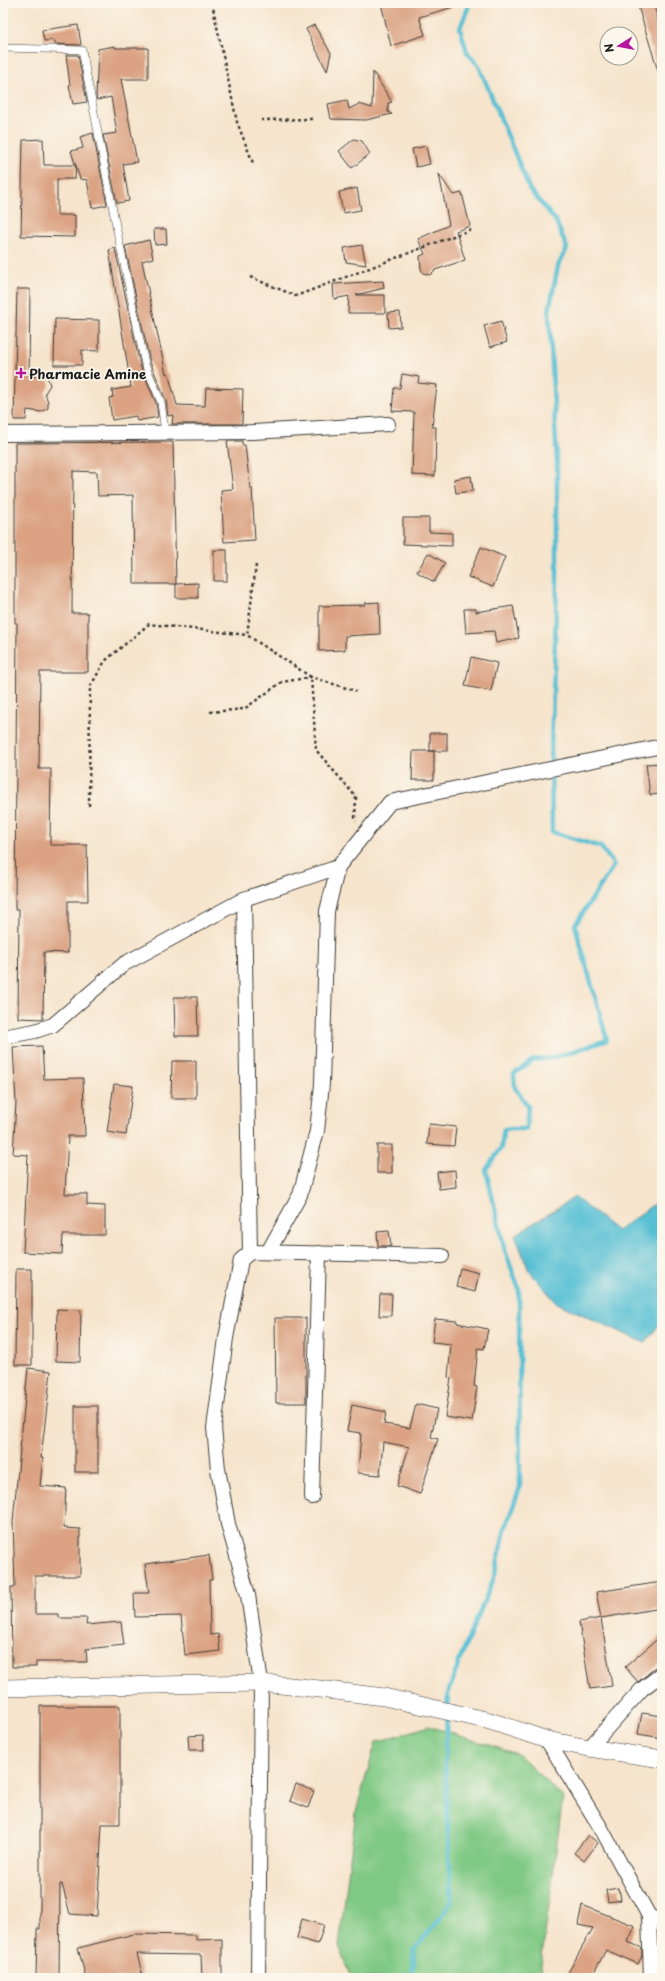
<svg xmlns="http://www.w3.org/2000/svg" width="665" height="1981" viewBox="0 0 665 1981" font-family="'Playpen Sans',sans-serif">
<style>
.green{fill:#80c985;stroke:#4e7250}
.water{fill:#58c0d4;stroke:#3a6e78}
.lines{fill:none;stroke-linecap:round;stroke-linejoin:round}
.stream{stroke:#58c0d4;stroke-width:4.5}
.building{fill:#dba383}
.service-casing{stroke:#3d3a36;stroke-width:8}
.minor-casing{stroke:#3d3a36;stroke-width:16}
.tertiary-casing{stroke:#3d3a36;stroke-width:18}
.path{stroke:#3d3a36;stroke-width:2.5;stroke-dasharray:3 3;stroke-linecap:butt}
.service{stroke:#fff;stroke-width:7}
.minor{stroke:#fff;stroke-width:14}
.tertiary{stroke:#fff;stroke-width:17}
.poi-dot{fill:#b5179e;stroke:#fbf7ec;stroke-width:1.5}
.labels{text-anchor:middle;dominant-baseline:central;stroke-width:3.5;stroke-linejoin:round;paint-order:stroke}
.poi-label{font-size:13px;font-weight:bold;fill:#1c1c1c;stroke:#fbf7ec;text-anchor:start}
</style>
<rect width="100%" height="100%" fill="#fbf7ec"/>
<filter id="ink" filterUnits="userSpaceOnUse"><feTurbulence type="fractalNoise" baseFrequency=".025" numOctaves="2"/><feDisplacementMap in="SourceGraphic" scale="8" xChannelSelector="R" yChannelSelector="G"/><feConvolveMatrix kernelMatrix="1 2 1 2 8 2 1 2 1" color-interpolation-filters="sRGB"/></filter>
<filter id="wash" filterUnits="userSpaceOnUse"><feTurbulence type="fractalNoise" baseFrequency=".012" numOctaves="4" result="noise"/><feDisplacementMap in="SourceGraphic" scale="16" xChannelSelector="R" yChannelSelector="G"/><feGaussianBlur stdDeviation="0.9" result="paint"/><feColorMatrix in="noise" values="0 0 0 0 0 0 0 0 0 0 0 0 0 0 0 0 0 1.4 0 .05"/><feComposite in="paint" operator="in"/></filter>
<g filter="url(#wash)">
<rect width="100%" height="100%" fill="#f6e4cc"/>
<!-- green -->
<path class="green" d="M429,1726l88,28 46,43 -22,168 1,13h-190l-13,-32 17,-135 20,-69z"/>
<!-- water -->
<path class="water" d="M575,1197l42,34 41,-30 4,4v116l-17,22 -88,-40 -28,-32 -14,-36z"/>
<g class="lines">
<!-- stream -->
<path class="stream" d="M412,1978l3,-28 36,-47 -6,-143 3,-66 13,-38 33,-78 11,-49 15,-42 -1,-198 -14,-38 -19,-81 15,-22 3,-19h22l2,-23 -13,-18 -1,-14 19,-14 20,-2 54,-18 -32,-115 39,-60 -13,-18 -49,-15 -1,-82 6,-166v-121l-8,-152 9,-45 9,-18 -11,-27 -26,-31 -51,-124 -12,-14 -7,-24 10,-25"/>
</g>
<g id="blocks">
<!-- building -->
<g class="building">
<path d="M381,3h75l1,3 -38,11 6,18 -34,11z"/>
<path d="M637,3h16l9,28v43h-3z"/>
<path d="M78,25l3,20 -26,-1 -1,-4 -10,1 -2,-11z"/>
<path d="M314,25l17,28 -4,18 -21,-42z"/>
<path d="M115,46v2h33v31h-27l16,83 -14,2 6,37 -12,2 -14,-68 14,-2 -6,-36 -14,3 -1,-4 2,-47z"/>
<path d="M66,55h12l9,47 -14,2 -4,-19h1z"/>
<path d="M373,72l19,30 -4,1v9l4,2 -26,6 -35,-1 -3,-15 19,-4 2,9 10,-5 13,4z"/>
<path d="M93,133l14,72 -15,3 -5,-28 -7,-1 -9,-28 12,-3 -3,-11z"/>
<path d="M43,139l1,26h32l-1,14h-18v36h18v22l-54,-1 2,-96z"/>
<path d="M354,139l8,2 8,13 -18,14 -13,-17z"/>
<path d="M426,146l4,18 -14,3 -4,-18z"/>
<path d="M439,174l14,21 9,-2 8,33 -14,5 9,29 -30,10 -5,5 -7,-2 -2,-4 -1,-13 5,-2 -7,-15 31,-14z"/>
<path d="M357,188l4,22 -18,3 -4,-21z"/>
<path d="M154,229h12l1,15 -12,1z"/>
<path d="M149,240l4,18 -11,3 24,113 2,-1 9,32 28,1 1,-18 37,1 -1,35h-70l1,-9 -5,1 -2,-16 -16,-38 -25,-116z"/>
<path d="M362,245l4,20 -20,-3 -2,-14z"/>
<path d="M115,248l25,117 16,38 2,14 -21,4 -1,-5 -24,4 -3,-22 4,-1 -1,-7 19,-3 -22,-137z"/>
<path d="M383,281l1,7 -28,7h29v18h-37l1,-17 -15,3 -1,-15z"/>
<path d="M17,289h13l-1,88 18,-1 3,9 -5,8 3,9v6l-7,4 -14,-2 -1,10h-12z"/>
<path d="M400,312l1,15 -12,1 -1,-15z"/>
<path d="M55,319l44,1v31l-17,-1v15h-28z"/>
<path d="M501,321l6,21 -17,5 -6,-21z"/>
<path d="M402,374l17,3 -1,6 19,2 -5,42h4l-1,49 -23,-1 2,-63 -22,-1 2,-23h6z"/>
<path d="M227,441h15v4h3l5,43h2l3,52 -31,2 -3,-52 12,-1z"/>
<path d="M173,442l3,142 22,-1v15h-22v-14h-42l-1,-89 -35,1 -1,-24 -24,-1 -1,142h16v59h-48l-1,97h12l-1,76h37l1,56h-20v52l-24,-1 -1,67 -25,-1 1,-108h-4l2,-287h-2v-180z"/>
<path d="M471,476l2,15 -17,2 -2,-14z"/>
<path d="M403,518h26v14l23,1v13l-49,-2z"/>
<path d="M481,547l24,10 -12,30 -25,-10z"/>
<rect x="214" y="550" width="13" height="31"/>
<path d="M428,553l17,10 -11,19 -17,-10z"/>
<path d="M379,602l1,32 -35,2v14l-26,1v-45l46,-1v-2z"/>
<path d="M513,606l6,32 -23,5 -2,-12 -28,2 -2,-24h12v3z"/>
<path d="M471,657l26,6 -6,28 -26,-5z"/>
<rect x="430" y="733" width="17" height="18"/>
<path d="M413,751h21v29h-22z"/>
<path d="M662,763v31l-12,1 -4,-31z"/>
<path d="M174,997h23l1,39h-23z"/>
<path d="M42,1046l2,33 39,-1 2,58h-17l-3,58h22v11l18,1v29h-42l-1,19 -39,-2 5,-97 -15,-1 3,-51 -3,-56z"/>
<path d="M172,1061h24v37h-25z"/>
<path d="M114,1084l19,2 -7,49 -19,-3z"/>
<path d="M429,1124l27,3 -2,19 -27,-2z"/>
<rect x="377" y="1145" width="15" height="28"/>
<path d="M455,1170l1,17 -17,2 -2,-17z"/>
<path d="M389,1231l2,15h-13l-1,-14z"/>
<path d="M460,1268l19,5 -4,19 -19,-5z"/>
<path d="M16,1269h16v96h-17z"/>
<path d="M380,1294h12l-1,22h-12z"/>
<path d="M57,1309l24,1 -1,52 -24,-1z"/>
<path d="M275,1318h31v85h-30z"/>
<path d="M435,1319l22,2v2l31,6 -4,20 -6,-1 -4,38 3,1 -5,34 -27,-4 6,-39 -3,-1 3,-33 -19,-2z"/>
<path d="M28,1368l23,3 -10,87h2l-3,28 26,2 -2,40 16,1v47h-45v38h23v4h29l-1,7 35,-3 3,23 -38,4 1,13h-51v5h-24l-1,-80h4l-2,-66z"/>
<path d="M416,1404l21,5 -6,28 7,2 -18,55 -23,-8 12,-39 -26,-5 -3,33 -22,-2 3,-40 -14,-2 5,-26 34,7 -2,12 26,4z"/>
<rect x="75" y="1406" width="23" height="66"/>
<path d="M209,1555l3,25h-3l1,55 8,-1 2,17 -35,4 -4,-39 -46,1 -1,-24h15l-4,-29z"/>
<path d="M662,1582v26l-61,10 -5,-26z"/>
<path d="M601,1618l11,68 -22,3 -11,-67z"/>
<path d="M662,1635v27l-24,20 -13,-15z"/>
<path d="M40,1706h80v118h-18l-5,92 -27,-2 -8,-30h-2l-1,94h-23l1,-49h3z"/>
<path d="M642,1713l20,3v22l-24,-4z"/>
<path d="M203,1735l1,15h-15l-1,-14z"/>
<path d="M296,1784l18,7 -6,17 -18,-7z"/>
<path d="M588,1835l10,8 -14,18 -10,-8z"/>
<path d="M619,1888l2,12 -13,2 -2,-12z"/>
<path d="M582,1905l53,21 -7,16 14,6v8l-4,8 -32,-14 -15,28h-26l28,-50 -15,-3z"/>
<path d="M302,1919l22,6 -6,19 -21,-6z"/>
<path d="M134,1934l62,1v5l26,-1v39h-20l-1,-23 -64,-1 6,24h-57l-8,-30z"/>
</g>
</g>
</g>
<g filter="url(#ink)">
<use href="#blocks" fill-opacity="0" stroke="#3d3a36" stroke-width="1"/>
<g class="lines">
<!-- service casing -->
<g class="service-casing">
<path id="service" d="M3,48l79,2 35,181 28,133 16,38 4,31"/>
</g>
<!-- minor casing -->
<g class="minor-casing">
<g id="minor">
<path d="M3,434l250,-2 135,-8"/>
<path d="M244,899l6,353"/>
<path d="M3,1037l32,-6 18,-6 71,-61 120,-65 94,-32"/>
<path d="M268,1252l32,-57 17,-64 5,-47 5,-173 11,-44 52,-65 272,-56"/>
<path d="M312,1497l7,-244"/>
<path d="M547,1740l55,90 47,86 2,62"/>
<path d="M589,1748l53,-59 20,-15"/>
<path d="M649,1916l13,6"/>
<path d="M258,1978l3,-295 -13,-88 -20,-71 -10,-55 -4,-41 12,-90 15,-78 9,-8 192,4"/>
</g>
</g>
<!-- tertiary casing -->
<g class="tertiary-casing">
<path id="tertiary" d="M3,1688l258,-5 58,6 65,8 106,24 57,19 42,8 73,11"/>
</g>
<!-- path -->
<g class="path">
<path d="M212,3l25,119 16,41"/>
<path d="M261,120l51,-1"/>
<path d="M250,277l46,19 176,-67"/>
<path d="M256,565l-9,70 64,42 5,73 40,47 -1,22 1,2"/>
<path d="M210,712l34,-3 38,-27 29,-5 45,14"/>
<path d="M89,806l1,-119 15,-26 44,-37 98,11"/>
</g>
<!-- service -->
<use href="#service" class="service"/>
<!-- minor -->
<use href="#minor" class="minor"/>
<!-- tertiary -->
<use href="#tertiary" class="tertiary"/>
</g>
</g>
<!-- markers -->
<path class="poi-dot" d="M19 367h4v4h4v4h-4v4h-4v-4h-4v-4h4z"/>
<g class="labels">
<!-- poi labels -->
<g class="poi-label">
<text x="29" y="373">Pharmacie Amine</text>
</g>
</g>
<!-- margin -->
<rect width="665" height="1981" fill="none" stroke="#fbf7ec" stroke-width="16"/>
<!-- north arrow -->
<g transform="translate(619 46) rotate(259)"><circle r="19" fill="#fbf7ec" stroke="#a29f99"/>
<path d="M0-3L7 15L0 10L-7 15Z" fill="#b5179e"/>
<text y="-6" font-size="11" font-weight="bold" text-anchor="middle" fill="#1c1c1c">N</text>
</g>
</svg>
